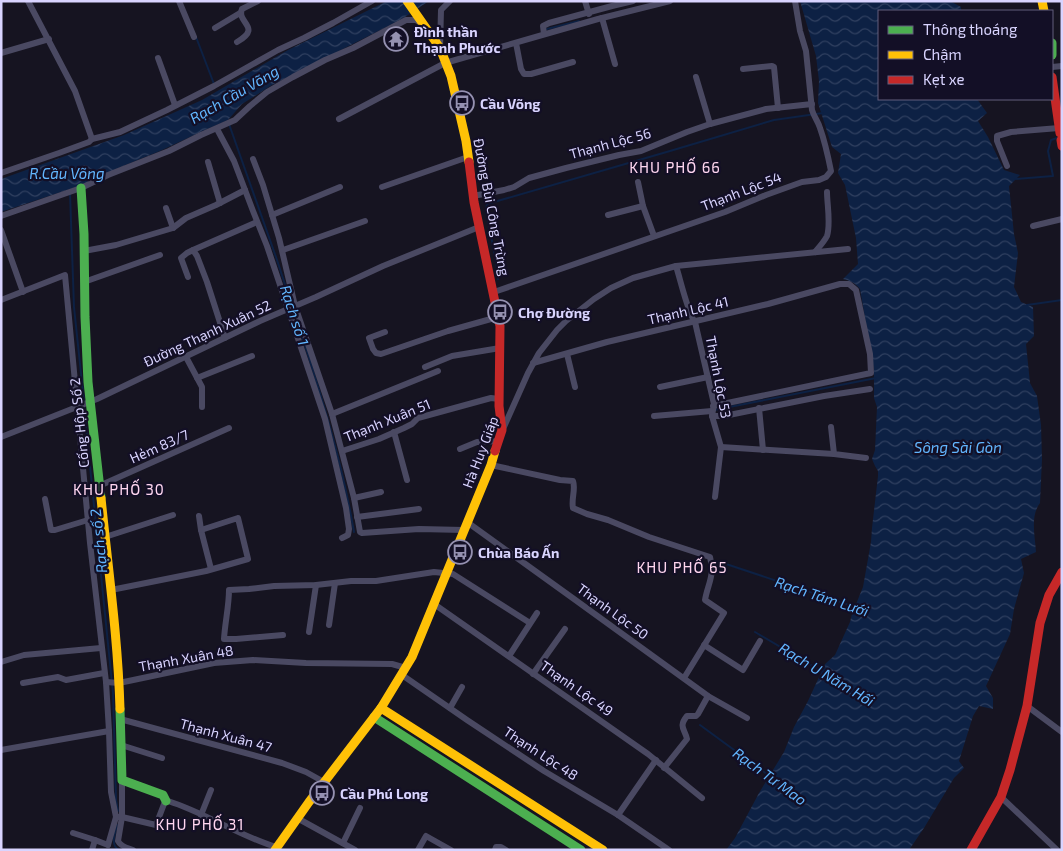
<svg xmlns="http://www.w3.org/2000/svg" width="1063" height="851" viewBox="0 0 1063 851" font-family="'Exo 2',sans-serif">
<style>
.water{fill:url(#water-waves)}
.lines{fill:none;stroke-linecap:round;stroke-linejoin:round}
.stream{stroke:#0d2144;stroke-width:2}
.street{stroke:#4a4962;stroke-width:6}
.fast{stroke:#4caf50;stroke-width:9}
.slow{stroke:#ffc107;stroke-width:9}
.jam{stroke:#c62828;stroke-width:9}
.labels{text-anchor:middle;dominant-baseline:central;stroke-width:4.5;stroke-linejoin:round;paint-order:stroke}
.poi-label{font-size:14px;font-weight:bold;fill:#d9d4ff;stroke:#130f26;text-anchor:start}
.street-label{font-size:14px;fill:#d9d4ff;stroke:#130f26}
.water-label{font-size:15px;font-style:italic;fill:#62b6ff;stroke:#130f26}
.neighbourhood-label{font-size:15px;letter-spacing:1px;fill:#ffd6f0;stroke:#130f26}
</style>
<defs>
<pattern id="water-waves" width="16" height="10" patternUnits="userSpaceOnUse" patternTransform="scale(1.25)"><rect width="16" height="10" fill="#0d2144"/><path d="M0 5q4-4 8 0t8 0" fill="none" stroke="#304060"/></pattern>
</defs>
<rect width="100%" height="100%" fill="#161421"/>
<!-- water -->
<g class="water">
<path d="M387,1h42l-27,18 -130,66 -30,19 -14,16 -23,10 -45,21 -37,15 -44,20 -78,26v-33l123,-44 78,-35 86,-50z"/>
<path d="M800,1h150l11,6v4h-82v88h98l10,14 -9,8 10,16 16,33 16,5 -11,11 5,48 4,19 -4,34 7,15 12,5 1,29 -8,8 4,39 7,13 4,29 1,34 -2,44c-10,13 -5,33 -4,49l-15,7 3,14 -10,36 -4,25 -24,52 7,12v11l-14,-3 -6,10 -14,45 5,7 -10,10 -30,50 -15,22h-183l9,-12 24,-45 25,-41 10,-25 14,-26 17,-37 10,-9 15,-33 2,-8 11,-27 8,-45 1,-14 6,-52v-5l-3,-5 -3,-7 3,-9 2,-43 -3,-9v-28l-14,-81c-5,-6 -9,-8 -17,-10l15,-15 -2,-26 -11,-53 -7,-12 3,-19 -9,-7 -14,-44 1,-22 -3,-25z"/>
</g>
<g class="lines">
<!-- stream -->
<g class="stream">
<path d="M714,1h10"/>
<path d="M547,29l32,-8"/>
<path d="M196,37l18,47"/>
<path d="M229,124l48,136 14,43"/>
<path d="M1015,179l38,-3 -5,-25 3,-11 6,-2"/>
<path d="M70,193l4,114 10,95"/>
<path d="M498,279l-2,-17 -10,-52 1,-6 183,-53 104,-31 49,-7"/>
<path d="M1027,305l35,-5"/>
<path d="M299,327c22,67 43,135 55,205"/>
<path d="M84,407l29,286 3,107 2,11"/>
<path d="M714,410l162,-32"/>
<path d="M720,562l135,45"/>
<path d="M755,632l68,40"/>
<path d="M700,725l71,52"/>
<path d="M117,825c-2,9 -7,20 2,25"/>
</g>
<!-- street -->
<g class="street">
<path d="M28,1l47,90 17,48"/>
<path d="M179,1l15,36"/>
<path d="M585,1l4,13"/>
<path d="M602,18l13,46"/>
<path d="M215,28l25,-15"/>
<path d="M544,34l-1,-8 6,-3 63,-17 21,-5"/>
<path d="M237,42c26,-15 -1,-19 5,-33l16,-8"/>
<path d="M516,43l5,26 3,5h7l42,-12"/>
<path d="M440,48l1,-38 9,-9"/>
<path d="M1,53l48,-14"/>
<path d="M158,58l17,47"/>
<path d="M1052,67l10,-1"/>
<path d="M743,69l29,-3 2,1 4,41"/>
<path d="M696,77l14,47"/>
<path d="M339,119l106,-56 153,-44 72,-18"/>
<path d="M217,129l17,32 19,50 14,35 58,173 21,89 3,21 -1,6 -6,3"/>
<path d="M253,159l10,26 16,53 16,68 37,108 22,84 6,34 2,1 57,-4 45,1"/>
<path d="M208,162l12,41"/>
<path d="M1007,166l-10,-25v-5l14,-4 48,-4"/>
<path d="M1,173l58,-20 30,-11 3,-3 28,-7 47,-22 47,-24 64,-36 26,-12 29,-15 39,-22"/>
<path d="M638,182l5,24 11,30"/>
<path d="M382,187l86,-30"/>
<path d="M473,196l31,-6 10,-3 15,-9 37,-10 53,-13 22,-4 46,-19 23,-8 56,-15 46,-5"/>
<path d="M166,208l7,20"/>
<path d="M272,215l68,-28"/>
<path d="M608,215l35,-9"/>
<path d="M1,216l80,-28 27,-13 61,-24 32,-16 34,-15 15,-14 17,-14 26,-15 32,-17 28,-12 53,-28h10l6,4"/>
<path d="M1033,226l29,-7"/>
<path d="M1,230l22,62"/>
<path d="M193,250l64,-28"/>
<path d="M283,250l82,-29"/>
<path d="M84,251l32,-6 57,-17 13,-10 30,-13 29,-15"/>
<path d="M815,252c4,-5 9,-10 12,-16 4,-12 0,-32 0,-44"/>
<path d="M676,266c4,12 12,48 19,56l19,82 -2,12 9,31 -6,50"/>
<path d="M188,277l-7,-19 6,-5 6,-3 4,6 10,26 18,56"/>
<path d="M84,282l76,-27"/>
<path d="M494,292l231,-80 41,-17 36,-13 17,-2 7,-3 5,-6c-3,-15 -6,-29 -11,-43 -2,-7 -6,-11 -8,-18l-6,-59 -6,-20 -5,-30"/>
<path d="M1,300l64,-25 25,268 16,139 3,49 -108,19"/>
<path d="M385,332l-16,6 4,11 3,4 5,1 67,-23 50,-14"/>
<path d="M567,354l8,33"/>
<path d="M186,357l16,30v20"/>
<path d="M533,363l74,-21 161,-38 72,-20h9l7,6 14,64 1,19 -158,33"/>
<path d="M425,367l27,-11 48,-8"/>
<path d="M197,378l55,-22"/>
<path d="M660,387l48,-10"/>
<path d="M759,408l4,42"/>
<path d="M332,414l106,-43"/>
<path d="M654,416l58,-5"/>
<path d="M712,416h12l100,-20 46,-7"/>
<path d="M831,427l3,27 32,4"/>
<path d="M503,429l25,-56 11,-20 18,-23 9,-9 28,-22 17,-11 22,-10 43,-12 172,-17"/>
<path d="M394,432l13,48"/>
<path d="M1,437l96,-38 163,-78 56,-24 67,-31 96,-39"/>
<path d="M721,447l113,7"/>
<path d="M460,449l17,-7 22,-1"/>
<path d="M342,451l37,-12 25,-11 8,-4 6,-6 62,-17 11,-3 8,1"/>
<path d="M491,465l69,15 13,1c3,8 -2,18 0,27l14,6 21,6 41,17 61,20c5,19 -2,26 -5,43l19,13 -40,65"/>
<path d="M99,486l130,-58"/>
<path d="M354,498l27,-6"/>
<path d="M45,499l6,31h4l33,-10"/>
<path d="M199,516l2,14 10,39"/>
<path d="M357,517l62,-8"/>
<path d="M467,522l107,77 134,97 39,22"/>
<path d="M105,537l68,-22"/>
<path d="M111,590l95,-19 42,-12 -10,-41 -37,12"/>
<path d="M434,604l214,150 54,44"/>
<path d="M329,625l6,-42"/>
<path d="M309,632l7,-47"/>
<path d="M283,635l-47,4h-12c1,-17 5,-33 5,-49l20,-1 25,-3 42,-1 35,-4h25l58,-9 19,2 77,49"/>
<path d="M704,645l39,25 17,-29"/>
<path d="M509,656l28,-43"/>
<path d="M1,662l23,-7 77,-7"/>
<path d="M533,674l32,-45"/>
<path d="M402,675l65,45 77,51 74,44 51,35"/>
<path d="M106,682l13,1 95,-20 39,-3 53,3 86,1 14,4"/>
<path d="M23,683l35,-6 8,3 38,-7"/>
<path d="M1027,706l35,26"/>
<path d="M450,708l12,-21"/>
<path d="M120,719l162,44 24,9 18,10"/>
<path d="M121,745l41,13"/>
<path d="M664,768l23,-29c-2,-10 -9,-12 0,-23h9l2,-2 10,-18"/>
<path d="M122,780v37l-4,24c3,6 10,7 15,9"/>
<path d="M1001,797l56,53"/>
<path d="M201,815l10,-25"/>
<path d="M618,815l38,-55"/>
<path d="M116,817h6l34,8 8,-21 2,-3h2c38,12 71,35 108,46"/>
<path d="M297,818l58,32"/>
<path d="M73,833l22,7 13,5"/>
<path d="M343,843l17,-35"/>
<path d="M108,845l8,-28 -5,-25 -2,-61"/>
<path d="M92,850l3,-10"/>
<path d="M418,850l8,-14 25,14"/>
<path d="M495,850l1,-3h5l5,3"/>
</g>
<!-- fast -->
<g class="fast">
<path d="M1052,43v12"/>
<path d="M81,188l3,46 1,83 3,65 13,116"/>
<path d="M120,709l2,71 41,15 3,6"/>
<path d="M374,717l207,133"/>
</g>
<!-- slow -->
<g class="slow">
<path d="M407,1l33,47 11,28 15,65 3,21"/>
<path d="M1042,1l2,10"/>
<path d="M101,498c7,70 17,140 19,211"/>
<path d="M381,708l31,-51 79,-192 4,-14"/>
<path d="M275,850l34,-48 72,-94 222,142"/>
</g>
<!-- jam -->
<g class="jam">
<path d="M1052,77l8,56"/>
<path d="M1061,140l1,6"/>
<path d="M469,162l5,40 26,124 -1,80 3,24 -7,21"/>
<path d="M971,850l30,-53 9,-27 17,-64 13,-83 9,-28 13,-23"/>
</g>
</g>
<!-- icons -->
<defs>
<g id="temple-ring" transform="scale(1.25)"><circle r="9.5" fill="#130f26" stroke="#9591b1" stroke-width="1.5"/><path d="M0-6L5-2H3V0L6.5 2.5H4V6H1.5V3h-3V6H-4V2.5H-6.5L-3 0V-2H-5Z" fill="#9591b1"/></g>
<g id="bus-ring" transform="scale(1.25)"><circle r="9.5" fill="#130f26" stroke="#9591b1" stroke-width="1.5"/><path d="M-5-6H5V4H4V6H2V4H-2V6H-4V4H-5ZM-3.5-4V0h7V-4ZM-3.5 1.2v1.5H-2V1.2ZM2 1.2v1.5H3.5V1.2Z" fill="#9591b1"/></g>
</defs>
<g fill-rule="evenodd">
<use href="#temple-ring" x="396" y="39"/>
<use href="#bus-ring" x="462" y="103"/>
<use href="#bus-ring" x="500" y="312"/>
<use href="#bus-ring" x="460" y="552"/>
<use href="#bus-ring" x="322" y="793"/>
</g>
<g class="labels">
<!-- poi labels -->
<g class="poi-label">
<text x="414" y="31">Đình thần<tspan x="414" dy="16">Thạnh Phước</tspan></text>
<text x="480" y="103">Cầu Võng</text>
<text x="518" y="312">Chợ Đường</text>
<text x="478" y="552">Chùa Báo Ấn</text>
<text x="340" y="793">Cầu Phú Long</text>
</g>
<!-- street labels -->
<g class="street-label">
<text transform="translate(610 143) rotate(-15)">Thạnh Lộc 56</text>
<text transform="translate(741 191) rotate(-21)">Thạnh Lộc 54</text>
<text transform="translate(492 207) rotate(79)">Đường Bùi Công Trừng</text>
<text transform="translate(688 310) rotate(-13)">Thạnh Lộc 41</text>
<text transform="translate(207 333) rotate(-25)">Đường Thạnh Xuân 52</text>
<text transform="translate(719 377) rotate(79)">Thạnh Lộc 53</text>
<text transform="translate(387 420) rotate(-22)">Thạnh Xuân 51</text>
<text transform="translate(79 423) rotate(-96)">Cống Hộp Số 2</text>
<text transform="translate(159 446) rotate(-24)">Hẻm 83/7</text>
<text transform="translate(480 452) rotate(-69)">Hà Huy Giáp</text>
<text transform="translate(613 611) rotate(36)">Thạnh Lộc 50</text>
<text transform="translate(186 658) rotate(-10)">Thạnh Xuân 48</text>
<text transform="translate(577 688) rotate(35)">Thạnh Lộc 49</text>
<text transform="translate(226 735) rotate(15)">Thạnh Xuân 47</text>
<text transform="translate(541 753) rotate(33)">Thạnh Lộc 48</text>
</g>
<!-- water labels -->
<g class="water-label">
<text transform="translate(234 94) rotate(-30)">Rạch Cầu Võng</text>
<text x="67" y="173">R.Cầu Võng</text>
<text transform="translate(295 315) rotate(72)">Rạch số 1</text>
<text x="958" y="447">Sông Sài Gòn</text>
<text transform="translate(98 541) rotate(-96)">Rạch số 2</text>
<text transform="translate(822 596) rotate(18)">Rạch Tám Lưới</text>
<text transform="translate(827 674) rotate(31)">Rạch U Năm Hối</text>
<text transform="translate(770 776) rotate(36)">Rạch Tư Mao</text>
</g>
<!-- neighbourhood labels -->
<g class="neighbourhood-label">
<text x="675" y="167">KHU PHỐ 66</text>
<text x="119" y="489">KHU PHỐ 30</text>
<text x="682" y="567">KHU PHỐ 65</text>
<text x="200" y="824">KHU PHỐ 31</text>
</g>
</g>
<!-- border -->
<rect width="1063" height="851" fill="none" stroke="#d9d4ff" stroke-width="5"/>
<!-- legend -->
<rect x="878" y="10" width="175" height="90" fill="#130f26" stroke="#625e7d"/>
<rect x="888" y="26" width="25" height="8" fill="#4caf50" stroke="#625e7d"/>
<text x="923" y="35" font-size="15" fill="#d9d4ff">Thông thoáng</text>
<rect x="888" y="51" width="25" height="8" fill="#ffc107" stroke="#625e7d"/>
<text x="923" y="60" font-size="15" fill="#d9d4ff">Chậm</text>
<rect x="888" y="76" width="25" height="8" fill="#c62828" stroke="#625e7d"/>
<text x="923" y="85" font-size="15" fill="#d9d4ff">Kẹt xe</text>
</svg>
